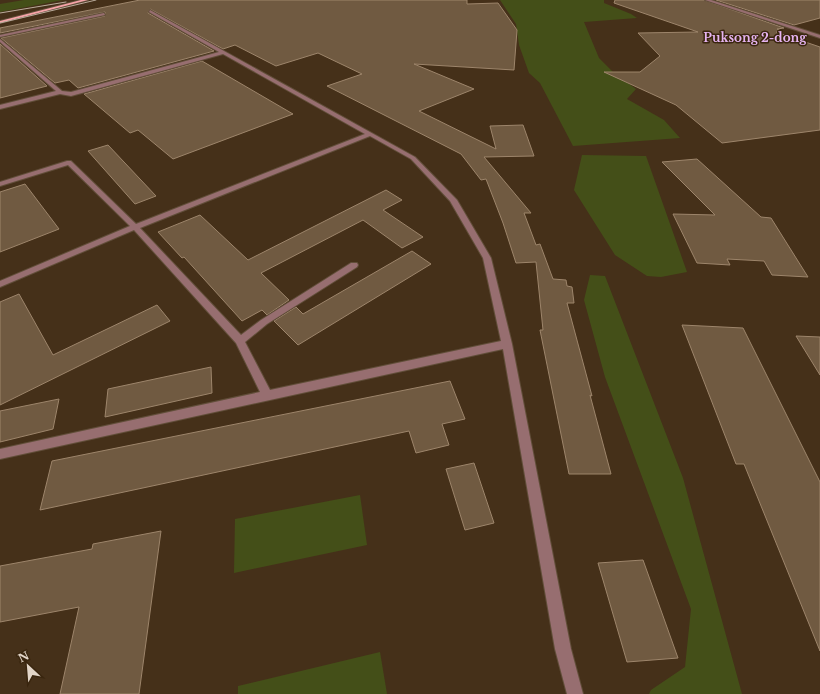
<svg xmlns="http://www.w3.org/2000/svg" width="820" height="694" viewBox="0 0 820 694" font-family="'Libre Baskerville',serif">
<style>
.green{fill:#444f18}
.building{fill:#705a41;stroke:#9d856b}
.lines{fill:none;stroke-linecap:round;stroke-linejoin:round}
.minor-casing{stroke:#614e39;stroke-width:2}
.major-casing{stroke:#614e39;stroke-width:2}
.minor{fill:#976e70;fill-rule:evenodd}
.major{fill:#f7a4a9;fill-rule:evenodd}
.tram{stroke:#bbac9c;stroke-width:1}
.labels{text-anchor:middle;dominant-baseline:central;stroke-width:3;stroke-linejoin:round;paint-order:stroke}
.far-quarter-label{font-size:12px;font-weight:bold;fill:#e6b4f1;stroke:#3a260f}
</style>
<rect width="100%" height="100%" fill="#453019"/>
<!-- green -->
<g class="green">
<path d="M24,0h39l-63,12v-8z"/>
<path d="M500,0h104v3l27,11 6,4 -53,4 15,36 14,14 23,17 -9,10 37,21 16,18 -107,8 -33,-63 -11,-10 -10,-28 -3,-21z"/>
<path d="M582,155l64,1 41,116 -26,5 -14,-1 -32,-21 -41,-65z"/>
<path d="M590,275l15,1 78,202 59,216h-93l2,-4 34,-23 6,-58 -86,-232 -21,-77z"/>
<path d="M360,495l7,50 -133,28 1,-54z"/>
<path d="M380,652l7,42h-149v-8z"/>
</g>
<!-- building -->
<g class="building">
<path d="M140,0h327v4l31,-1 19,27 -3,40 -100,-6 60,25 -55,22 77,38 -6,-23 33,-1 11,31 -50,1 47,56h-7l12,32 4,-1 13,35 13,1 1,6 5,1 2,16h-7l25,93 -2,-1 21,79h-42l-29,-144h3l-7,-68 -20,1 -13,-40 -17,-44 -5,1 -20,-26 -134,-68 35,-12 -44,-21 -42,13 -41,-21 -12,4 -73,-40 -2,4 66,38 -136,37 -9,-8 -14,3 -54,-45 104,-22v-4l-105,21v-5z"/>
<path d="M615,0h89l80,28 -7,1 4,2 -5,1 44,15v83l-98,13 -46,-38 -72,-33h36l20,-16 -22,-23 60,-1 -84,-29z"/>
<path d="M716,0h104v18l-26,7z"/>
<path d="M0,44l47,42 -47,12z"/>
<path d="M202,61l91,53 -120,45 -35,-29 -8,3 -46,-39z"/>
<path d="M108,145l48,51 -21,8 -47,-53z"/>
<path d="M697,159l64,58 10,1 37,59 -36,-2 -8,-14 -37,-2 3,6 -33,-2 -24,-49 42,1 -53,-53z"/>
<path d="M25,184l34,45 -59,23v-60z"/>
<path d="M386,190l16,10 -19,10 40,27 -21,11 -39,-28 -102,53 28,27 -22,15 -5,-5 -20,11 -58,-64 -2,1 -24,-26 42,-17 48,45z"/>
<path d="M412,251l19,13 -133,81 -24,-24 22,-14 7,7z"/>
<path d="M19,294l34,61 104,-50 13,16 -170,84v-103z"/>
<path d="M682,325l61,3 77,154v169l-76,-187h-8z"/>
<path d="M796,336l24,1v38z"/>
<path d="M211,367l1,26 -107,24 3,-28z"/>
<path d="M450,381l15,38 -23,5 7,21 -33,8 -7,-22 -369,79 12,-49z"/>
<path d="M59,399l-6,30 -53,13v-31z"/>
<path d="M474,463l20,60 -29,7 -19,-61z"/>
<path d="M161,531l-22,163h-79l19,-87 -79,15v-56l92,-17 1,-5z"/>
<path d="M643,560l35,98 -51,4 -29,-99z"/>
</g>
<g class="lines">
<!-- minor casing -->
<g class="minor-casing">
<g id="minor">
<path d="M705,0h6l109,35v3z"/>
<path d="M150,10l265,147 42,43 34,58 21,86 59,305 12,45h-16l-12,-45 -52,-300 -503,110v-10l260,-57 -24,-49 -102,-113 -134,57v-6l130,-55 -62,-61 -68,21v-4l67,-21h4l65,63 229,-90 -142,-80 -152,42 -11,-2 -60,15v-4l56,-14 -56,-49v-3l62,52 9,1 148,-40 -70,-40zM370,136l41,23 39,42 33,57 18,83 -231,49 -25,-48 22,-18 90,-57 1,-2 -1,-2h-6l-90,57 -20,15 -101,-107z"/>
<path d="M104,13l1,2 -105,22v-2z"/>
</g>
</g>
<!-- major casing -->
<g class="major-casing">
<path id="major" d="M81,0h7l-88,23v-2z"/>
</g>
<!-- minor -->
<use href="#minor" class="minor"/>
<!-- major -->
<use href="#major" class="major"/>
<!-- tram -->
<g class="tram">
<path d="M0,13l66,-11"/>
<path d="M0,23l96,-23"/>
</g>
</g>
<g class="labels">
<!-- far-quarter labels -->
<g class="far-quarter-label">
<text x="755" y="37">Puksong 2-dong</text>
</g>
</g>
<!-- north arrow -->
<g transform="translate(28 666) rotate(334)" stroke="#3a260f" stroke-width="3" paint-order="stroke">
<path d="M0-3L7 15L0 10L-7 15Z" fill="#e3d6c9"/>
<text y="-6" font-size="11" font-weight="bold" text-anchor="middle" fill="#e3d6c9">N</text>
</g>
</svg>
